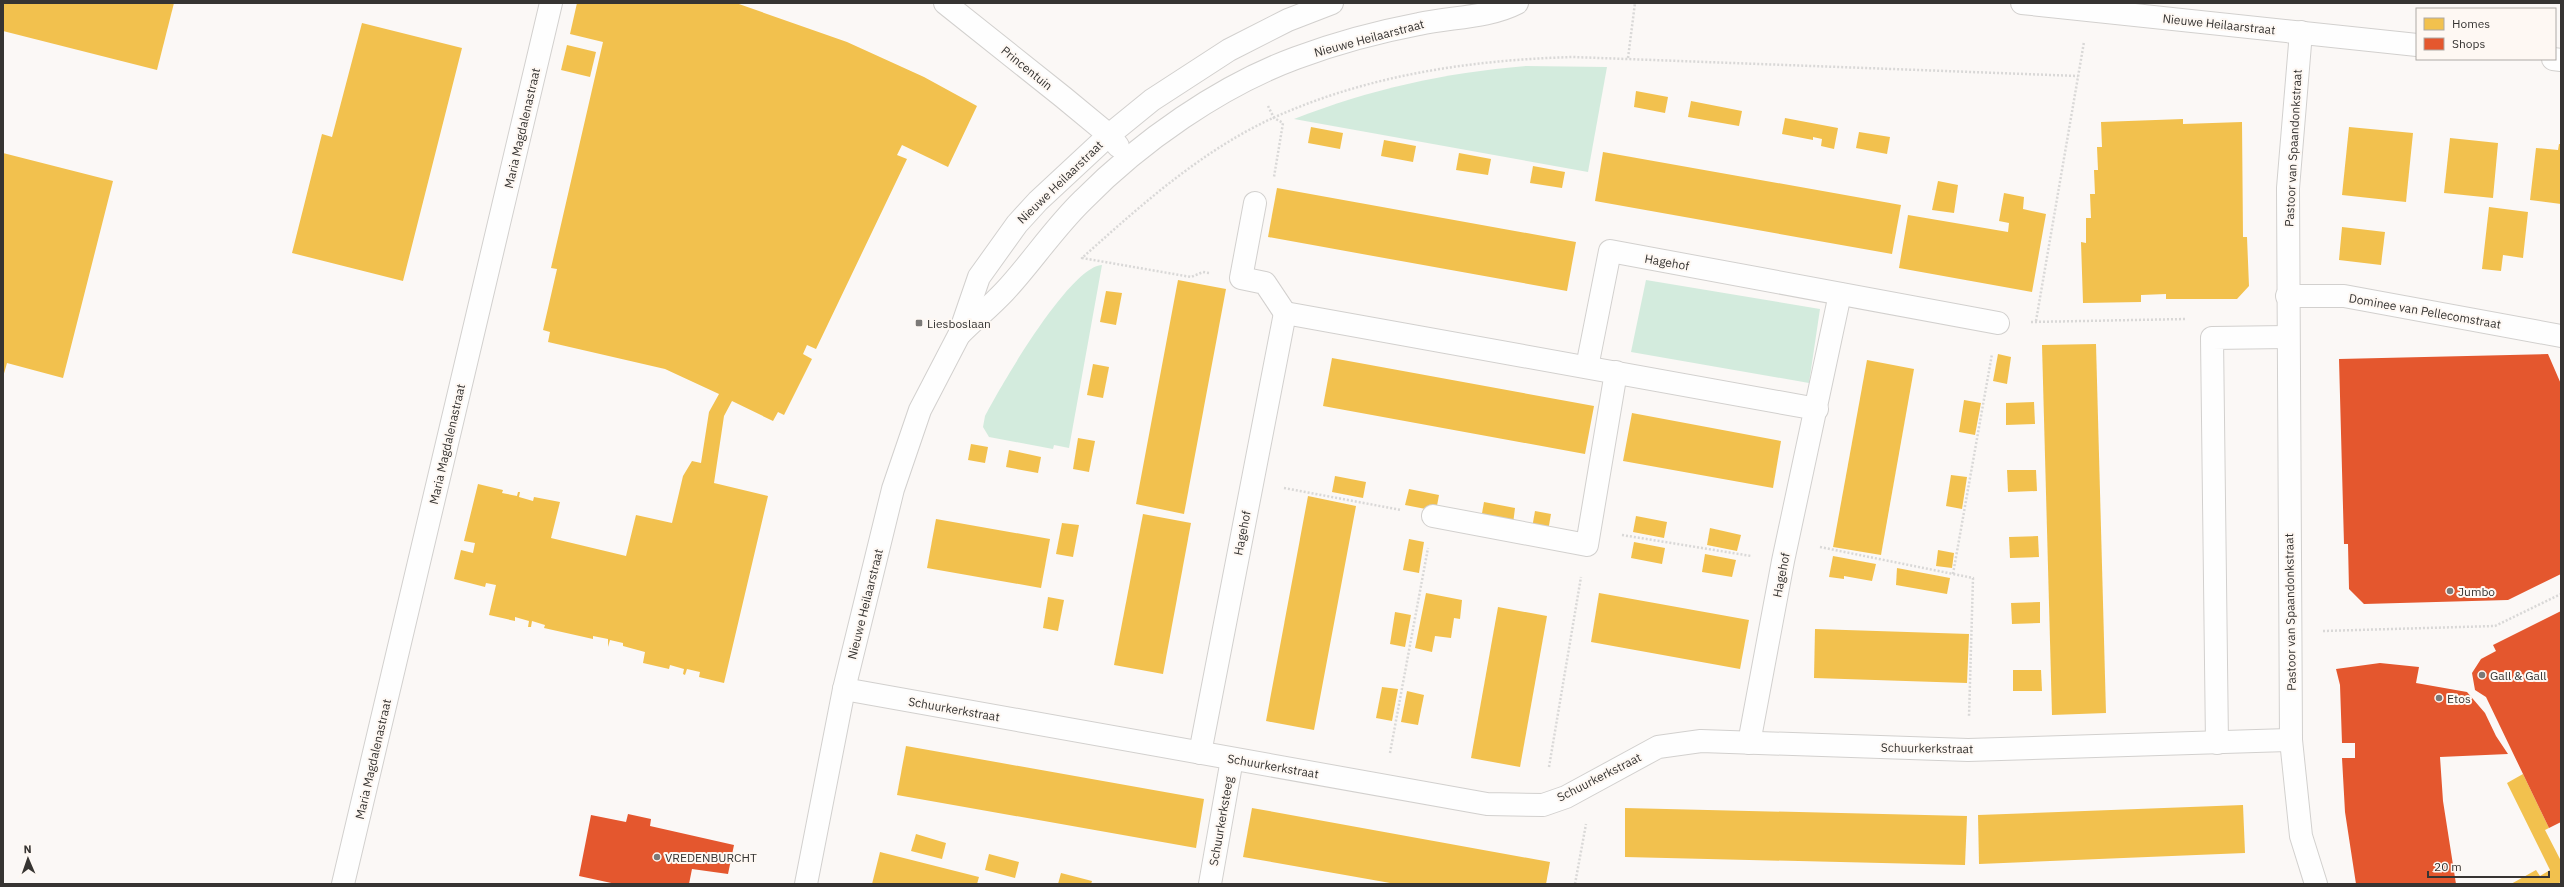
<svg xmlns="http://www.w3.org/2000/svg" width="2564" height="887" viewBox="0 0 2564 887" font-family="'IBM Plex Sans',sans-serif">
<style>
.green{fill:#d3ebdd}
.homes{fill:#f2c14e}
.shops{fill:#e4572e}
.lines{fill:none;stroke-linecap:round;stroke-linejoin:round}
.minor-casing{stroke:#d2d0ce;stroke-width:24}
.path{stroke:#d9d8d7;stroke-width:2.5;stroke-dasharray:2 2;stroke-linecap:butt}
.minor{stroke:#fefefe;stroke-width:22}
.poi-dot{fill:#7b7977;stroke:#fef8f3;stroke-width:1.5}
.labels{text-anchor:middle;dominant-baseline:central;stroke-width:4;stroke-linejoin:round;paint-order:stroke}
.street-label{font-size:12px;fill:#363432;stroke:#fef8f3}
.poi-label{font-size:12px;fill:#363432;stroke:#fef8f3;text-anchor:start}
</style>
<rect width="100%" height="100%" fill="#fbf8f6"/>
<!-- green -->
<g class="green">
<path d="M1526,66l81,1 -19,105 -294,-53c77,-30 149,-46 232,-53z"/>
<path d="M1102,265l-33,183 -15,-3 -1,4 -64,-12 -6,-10 2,-11c15,-29 85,-150 117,-151z"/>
<path d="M1646,280l174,29 -11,74 -178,-31z"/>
</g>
<!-- homes -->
<g class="homes">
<path d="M3,3h171l-17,67 -154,-39z"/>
<path d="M577,3h159l111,39 77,35 53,29 -29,61 -46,-22 -5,10 10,4 -91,190 -9,-4 -4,9 9,5 -28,56 -6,-3 -5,9 -41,-20 -8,15 -10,67 54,13 -44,187 -25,-6 1,-5 -13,-3 -2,6 -2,-1 1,-5 -14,-4 -1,4 -26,-6 2,-11 -22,-6v-3l-13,-3 -2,7v-8l-15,-3v3l-49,-11 1,-3 -13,-4 -1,6h-3l1,-6 -14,-4v4l-26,-6 7,-30 -10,-2 -1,4 -31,-8 7,-29 12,3 2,-10 -11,-2 14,-57 25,6 -1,3 15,3 1,-4h2l-1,5 14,4 1,-4 26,5 -9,36 75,18 10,-41 36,8 11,-47 9,-15 9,2 8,-51 10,-18 -54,-25 -117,-27 2,-10 -7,-2 14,-61 -6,-1 52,-226 -33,-8z"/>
<path d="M362,23l100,25 -59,233 -111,-28 30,-119 10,3z"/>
<path d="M567,45l29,7 -6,25 -29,-7z"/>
<path d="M1636,91l32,6 -3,16 -31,-6z"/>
<path d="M1691,101l51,10 -3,15 -51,-9z"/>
<path d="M1785,118l53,10 -4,21 -13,-3 1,-7 -9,-2v3l-31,-6z"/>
<path d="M2183,119v5l59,-2 1,115h4l2,49 -12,13h-71v-5l-25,1v7l-58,1 -2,-61 5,1v-25h5l-1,-24h5l-1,-24h4l-1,-23h5l-1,-25z"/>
<path d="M1311,127l32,6 -3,16 -32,-6z"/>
<path d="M2349,127l64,6 -7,69 -64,-7z"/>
<path d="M1859,132l31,5 -3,17 -31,-6z"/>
<path d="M2450,138l48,5 -5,55 -49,-5z"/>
<path d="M1384,140l32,6 -3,16 -32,-6z"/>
<path d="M2559,144h2v60l-31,-4 6,-52 22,2z"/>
<path d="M1603,152l298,53 -9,49 -297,-53z"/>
<path d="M3,153l110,28 -50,197 -56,-15 -4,14z"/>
<path d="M1459,153l32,6 -3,16 -32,-5z"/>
<path d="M1533,166l32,6 -3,16 -32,-5z"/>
<path d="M1938,181l20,4 -4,28 -22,-3z"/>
<path d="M1277,188l299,54 -9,49 -299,-54z"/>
<path d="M2004,193l20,4 -1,12 23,5 -14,78 -133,-24 9,-53 100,17 1,-9 -10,-2z"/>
<path d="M2489,207l39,5 -5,46 -20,-3 -2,16 -19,-2z"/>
<path d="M2342,227l43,5 -4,33 -42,-5z"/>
<path d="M1178,280l48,9 -42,225 -48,-10z"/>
<path d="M1106,291l16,2 -6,32 -16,-3z"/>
<path d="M2096,344l10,369 -54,2 -10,-370z"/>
<path d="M1998,354l13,3 -4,27 -14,-3z"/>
<path d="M1332,358l262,48 -9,48 -262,-48z"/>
<path d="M1867,360l47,9 -33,186 -48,-8z"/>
<path d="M1093,364l16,3 -6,31 -16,-3z"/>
<path d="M1964,400l17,3 -6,32 -16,-3z"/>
<path d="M2034,402l1,22 -29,1v-22z"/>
<path d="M1632,413l149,28 -8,47 -150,-27z"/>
<path d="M1078,438l17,3 -6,31 -16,-3z"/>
<path d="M971,444l17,3 -3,16 -17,-3z"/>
<path d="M1009,450l32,7 -3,16 -32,-6z"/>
<path d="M2007,470h29l1,21 -29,1z"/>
<path d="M1951,475l16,2 -5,32 -16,-3z"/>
<path d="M1335,476l31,6 -3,16 -31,-6z"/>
<path d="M1409,489l30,6 -3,16 -31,-6z"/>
<path d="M1308,496l48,10 -42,224 -48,-9z"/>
<path d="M1484,502l31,6 -2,16 -32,-5z"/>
<path d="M1535,511l16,3 -3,17 -16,-3z"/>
<path d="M1143,514l48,9 -28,151 -49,-9z"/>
<path d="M1636,516l31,6 -3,16 -31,-6z"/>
<path d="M936,519l114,20 -9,49 -114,-20z"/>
<path d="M1062,523l17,2 -6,32 -17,-3z"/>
<path d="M1710,528l31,7 -4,16 -30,-6z"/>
<path d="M2038,536l1,21 -29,1 -1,-21z"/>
<path d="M1409,539l15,3 -5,31 -16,-3z"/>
<path d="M1634,542l31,6 -3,16 -31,-6z"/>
<path d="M1938,550l16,3 -2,15 -16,-2z"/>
<path d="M1705,554l31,6 -4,17 -30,-5z"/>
<path d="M1833,556l43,8 -4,17 -28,-5v3l-15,-2z"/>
<path d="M1897,568l53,10 -3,16 -51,-9z"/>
<path d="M1426,593l36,7 -2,19 -6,-1 -3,20 -16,-2 -3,16 -17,-4z"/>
<path d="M1599,593l150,27 -9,49 -149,-27z"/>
<path d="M1048,597l16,3 -6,31 -15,-3z"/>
<path d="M2040,602v21l-28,1 -1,-21z"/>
<path d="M1498,607l49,9 -27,151 -49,-9z"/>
<path d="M1395,612l16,3 -6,32 -15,-3z"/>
<path d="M1815,629l154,5 -2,49 -153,-5z"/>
<path d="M2013,670h28l1,21h-29z"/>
<path d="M1382,687l16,2 -6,32 -16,-3z"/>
<path d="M1407,691l17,4 -6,30 -17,-3z"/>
<path d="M906,746l298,53 -8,49 -299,-53z"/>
<path d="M2523,774l26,54 -4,2 16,31v21l-4,2h-46l25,-14 4,6 10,-6 -43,-87z"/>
<path d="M2243,805l2,48 -266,11 -1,-49z"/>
<path d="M1252,808l298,54 -4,22h-150l-153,-27z"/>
<path d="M1625,808l342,8 -2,49 -340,-8z"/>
<path d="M916,834l30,9 -4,16 -31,-8z"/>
<path d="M880,852l99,25 -2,7h-105z"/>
<path d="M989,854l30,8 -4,16 -30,-8z"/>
<path d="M1061,873l31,8 -1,3h-33z"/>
</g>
<!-- shops -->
<g class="shops">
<path d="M2548,354l13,30v190l-53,26 -144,4 -15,-15 -1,-45h-4l-5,-185z"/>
<path d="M2561,611v211l-12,6 -63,-131 -11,-7 -3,-17 9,-14 15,-8 -3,-6z"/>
<path d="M2380,663l39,4 -3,16 51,9 18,21 11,23 12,18 -68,3 3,44 13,83h-100l-11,-72 -3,-54h13v-15h-13l-2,-58 -4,-16z"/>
<path d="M628,814l23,5 -1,7 84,19 -6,29 -36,-5 -3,15h-73l-37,-8 12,-61 35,7z"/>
</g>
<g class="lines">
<!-- minor casing -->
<g class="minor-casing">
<g id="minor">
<path d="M945,3l118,94 46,38 9,11"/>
<path d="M2022,3l395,42"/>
<path d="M2301,32l-13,156 3,552 10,96 15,48"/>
<path d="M2553,59l8,1"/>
<path d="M1255,203l-14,75 24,5 20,30"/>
<path d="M2287,296h57l217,40"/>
<path d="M961,333c14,-14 30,-27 44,-42 27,-29 49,-63 78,-91 57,-58 137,-114 213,-142 40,-15 81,-26 123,-34 31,-7 69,-6 98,-21"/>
<path d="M1587,367l23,-116 388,72"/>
<path d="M1433,516l154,29 29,-173"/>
<path d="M844,689l643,115 56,1 23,-8 92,-50 43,-6 267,9 323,-10"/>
<path d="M1749,743l34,-182 57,-267"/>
<path d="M2217,743l-5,-405 75,-1"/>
<path d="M1200,753l85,-440 532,96"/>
<path d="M343,884l208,-881"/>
<path d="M806,884l38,-195 49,-200 27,-79 39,-75 20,-58 38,-53 21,-23 71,-66 43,-35 77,-50 59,-30 44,-17"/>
<path d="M1210,884l22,-125"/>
</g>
</g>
<!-- path -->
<g class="path">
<path d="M1628,58l7,-55"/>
<path d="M1268,106l6,12 9,5 -9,54"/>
<path d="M1209,273l-6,-1 -12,5 -109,-19c58,-52 120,-108 193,-141 94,-42 195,-57 298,-60l505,19"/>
<path d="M2036,321l48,-279"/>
<path d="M2031,322l155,-3"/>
<path d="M1284,488l117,22"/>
<path d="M1622,535l129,21"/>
<path d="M1820,547l153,31 -4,139"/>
<path d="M1953,574l39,-220"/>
<path d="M2323,631l172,-5 66,-32"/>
<path d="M1390,753l38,-205"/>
<path d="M1549,767l32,-190"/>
<path d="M1575,884l11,-60"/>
</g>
<!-- minor -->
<use href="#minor" class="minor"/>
</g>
<!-- markers -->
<g class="poi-dot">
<rect x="915" y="319" width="8" height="8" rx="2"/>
<circle cx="2450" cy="591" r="4"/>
<circle cx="2482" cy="675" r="4"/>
<circle cx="2439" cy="698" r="4"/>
<circle cx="657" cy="857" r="4"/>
</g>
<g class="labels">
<!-- street labels -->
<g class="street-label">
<text transform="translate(2219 24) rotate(6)">Nieuwe Heilaarstraat</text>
<text transform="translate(1369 38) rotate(-15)">Nieuwe Heilaarstraat</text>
<text transform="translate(1027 68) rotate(39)">Princentuin</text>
<text transform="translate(522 128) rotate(-77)">Maria Magdalenastraat</text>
<text transform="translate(2293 148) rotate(-87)">Pastoor van Spaandonkstraat</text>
<text transform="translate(1060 182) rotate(-44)">Nieuwe Heilaarstraat</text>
<text transform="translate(1667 262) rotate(10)">Hagehof</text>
<text transform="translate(2425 311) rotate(10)">Dominee van Pellecomstraat</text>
<text transform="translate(447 444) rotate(-77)">Maria Magdalenastraat</text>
<text transform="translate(1242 533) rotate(-79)">Hagehof</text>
<text transform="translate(1781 575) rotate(-79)">Hagehof</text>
<text transform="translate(865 604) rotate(-76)">Nieuwe Heilaarstraat</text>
<text transform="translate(2290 612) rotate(-91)">Pastoor van Spaandonkstraat</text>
<text transform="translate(954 709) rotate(10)">Schuurkerkstraat</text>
<text transform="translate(1927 748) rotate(1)">Schuurkerkstraat</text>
<text transform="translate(373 759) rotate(-77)">Maria Magdalenastraat</text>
<text transform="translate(1273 766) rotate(10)">Schuurkerkstraat</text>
<text transform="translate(1599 777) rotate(-27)">Schuurkerkstraat</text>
<text transform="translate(1221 821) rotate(-80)">Schuurkerksteeg</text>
</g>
<!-- poi labels -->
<g class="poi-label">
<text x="927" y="323">Liesboslaan</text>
<text x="2458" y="591">Jumbo</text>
<text x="2490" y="675">Gall &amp; Gall</text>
<text x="2447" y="698">Etos</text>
<text x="665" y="857">VREDENBURCHT</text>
</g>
</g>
<!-- border -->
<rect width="2564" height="887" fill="none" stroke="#363432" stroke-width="8"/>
<!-- legend -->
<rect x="2416" y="8" width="140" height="52" fill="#fef8f3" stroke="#aeaaa6"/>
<rect x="2424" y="18" width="20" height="12" fill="#f2c14e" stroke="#aeaaa6"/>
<text x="2452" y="28" font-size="12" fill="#363432">Homes</text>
<rect x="2424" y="38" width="20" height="12" fill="#e4572e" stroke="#aeaaa6"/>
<text x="2452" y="48" font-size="12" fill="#363432">Shops</text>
<!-- north arrow -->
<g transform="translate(28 859) rotate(358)" stroke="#fef8f3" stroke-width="3" paint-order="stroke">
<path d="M0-3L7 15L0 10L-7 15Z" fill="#363432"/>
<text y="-6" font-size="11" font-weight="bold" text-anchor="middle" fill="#363432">N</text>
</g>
<!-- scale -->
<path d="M2428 871v6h121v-6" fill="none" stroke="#363432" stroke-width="2"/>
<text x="2434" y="871" font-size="12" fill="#363432" stroke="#fef8f3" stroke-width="3" paint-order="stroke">20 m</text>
</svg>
